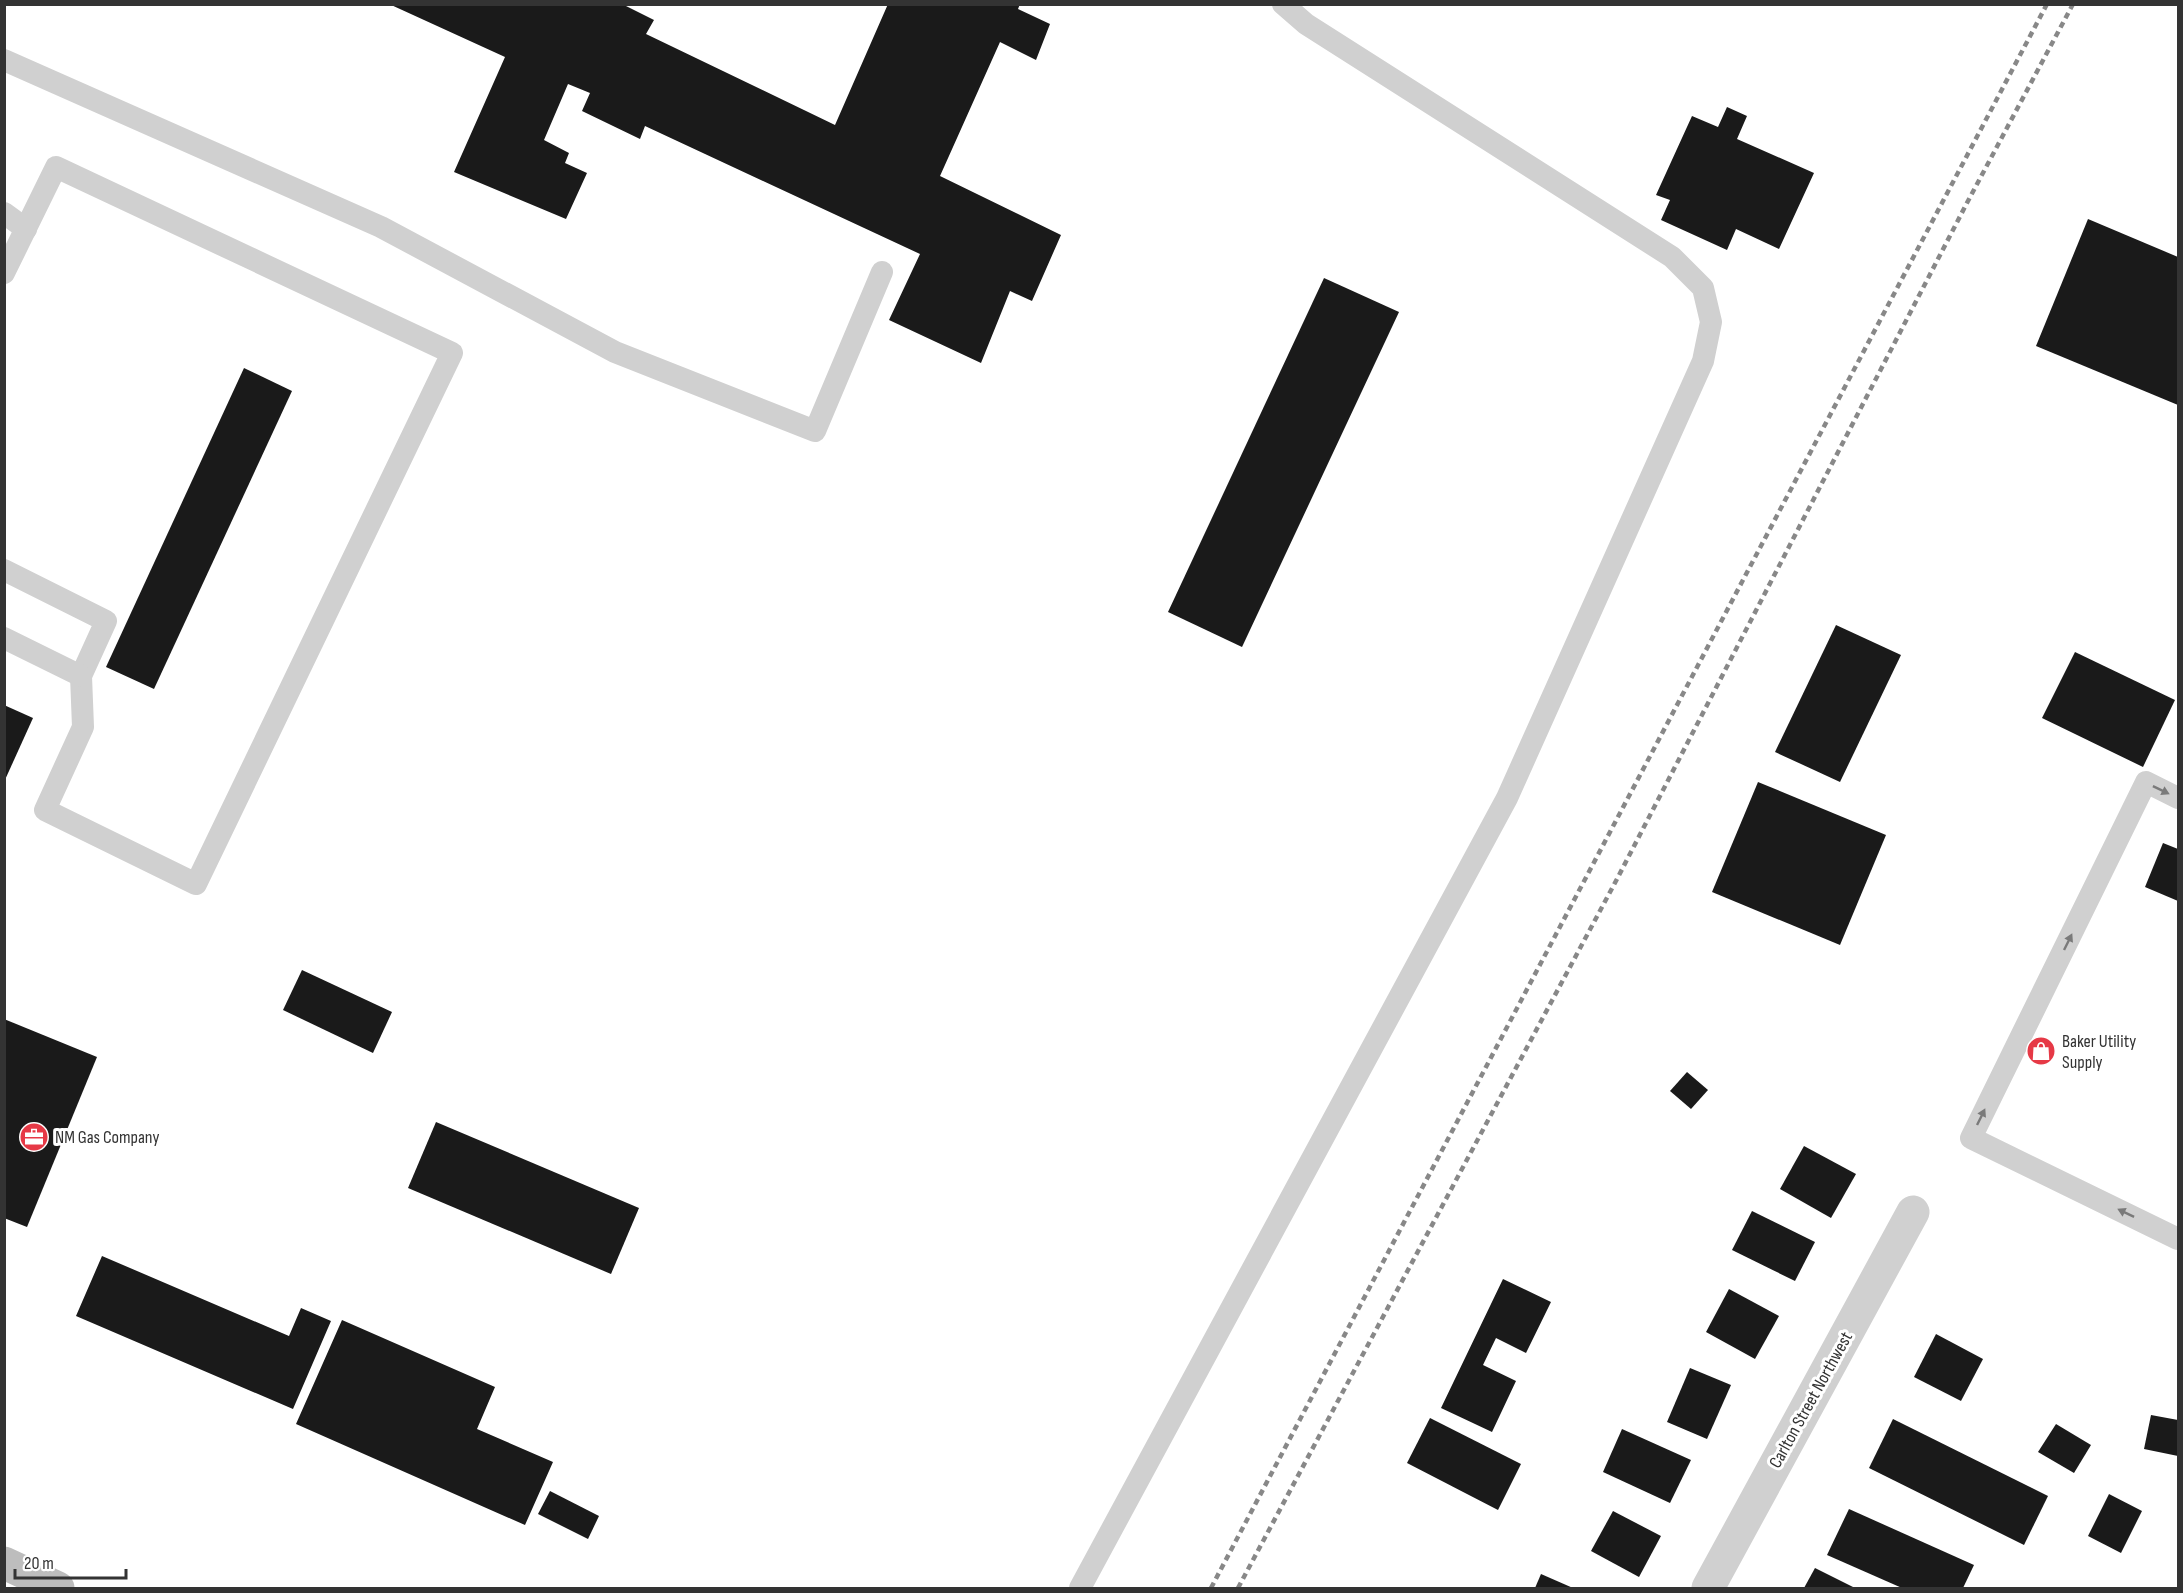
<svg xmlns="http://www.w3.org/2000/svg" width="2183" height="1593" viewBox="0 0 2183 1593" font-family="'Sofia Sans Condensed',sans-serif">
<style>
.building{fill:#1a1a1a}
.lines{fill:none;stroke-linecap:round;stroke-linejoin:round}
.lane{stroke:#d0d0d0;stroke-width:22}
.street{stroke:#d0d0d0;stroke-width:33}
.secondary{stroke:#bdbdbd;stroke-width:33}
.rail{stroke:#888;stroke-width:4.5;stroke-dasharray:6 4.5;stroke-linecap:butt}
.oneway{fill:#7a7a7a}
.labels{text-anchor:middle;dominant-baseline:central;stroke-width:6;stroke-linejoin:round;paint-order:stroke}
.poi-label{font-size:18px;fill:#333;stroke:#fff;text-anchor:start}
.street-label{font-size:18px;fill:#333;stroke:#fff}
</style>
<rect width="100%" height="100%" fill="#fff"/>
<!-- building -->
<g class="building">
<path d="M389,4h233l32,16 -8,14 189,91 53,-121h132l-2,5 32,15 -14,36 -36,-18 -60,134 121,59 -29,66 -22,-10 -29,72 -92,-43 31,-66 -275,-128 -5,13 -58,-28 8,-18 -22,-9 -24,56 25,13 -4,10 22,10 -21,46 -112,-47 51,-115z"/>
<path d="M1727,107l20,9 -10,23 77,34 -35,76 -43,-20 -9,21 -66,-30 9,-20 -14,-5 36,-79 26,11z"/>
<path d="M2088,219l90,38v148l-142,-59z"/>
<path d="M1324,278l75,34 -157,335 -74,-35z"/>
<path d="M244,368l48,23 -138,298 -48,-22z"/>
<path d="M1836,625l65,30 -61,127 -65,-30z"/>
<path d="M2075,652l100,48 -32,67 -101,-49z"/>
<path d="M4,705l29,13 -29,64z"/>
<path d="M1758,782l128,53 -46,110 -128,-53z"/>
<path d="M2163,843l15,6v52l-33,-14z"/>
<path d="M302,970l90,42 -19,41 -90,-43z"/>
<path d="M4,1019l93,38 -70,170 -23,-9z"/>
<path d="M1687,1072l21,18 -17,19 -21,-18z"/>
<path d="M436,1122l203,86 -28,66 -203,-86z"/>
<path d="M1804,1146l52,28 -25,44 -51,-29z"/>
<path d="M1752,1211l63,31 -20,39 -63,-31z"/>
<path d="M102,1256l187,80 12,-28 30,13 -38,88 -217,-93z"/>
<path d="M1503,1279l48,23 -25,51 -30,-15 -13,27 33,16 -24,51 -51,-24z"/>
<path d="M1729,1289l50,27 -24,43 -49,-27z"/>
<path d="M342,1320l153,67 -18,42 76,33 -28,63 -229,-101z"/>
<path d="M1936,1334l47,25 -22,42 -47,-24z"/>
<path d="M1690,1368l41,17 -24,54 -40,-17z"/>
<path d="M2151,1415l27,5v36l-34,-7z"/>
<path d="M1430,1418l91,46 -23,46 -91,-47z"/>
<path d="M1893,1419l155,77 -24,49 -155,-77z"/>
<path d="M2056,1424l35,21 -17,28 -36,-21z"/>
<path d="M1622,1429l69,31 -21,43 -67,-31z"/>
<path d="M550,1491l49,25 -11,23 -50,-25z"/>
<path d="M2109,1494l33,17 -21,42 -33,-17z"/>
<path d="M1849,1509l125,56 -11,23h-61l-75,-33z"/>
<path d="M1613,1511l48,25 -22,41 -48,-26z"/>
<path d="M1815,1568l40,20h-51z"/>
<path d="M1541,1574l32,14h-38z"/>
</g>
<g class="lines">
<!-- lane -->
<g class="lane">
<path d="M4,60l377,167 234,125 200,79 67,-159"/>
<path d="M4,213l22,16"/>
<path d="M4,273l52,-106 396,186 -256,531 -151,-74 38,-83 -2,-51 25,-55 -102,-51"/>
<path d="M4,638l77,38"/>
<path d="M2178,798l-32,-16 -175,356 207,101"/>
<path d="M1080,1588l427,-790 196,-437 8,-39 -8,-34 -31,-31 -366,-233 -23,-20"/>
</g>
<!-- street -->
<path class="street" d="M1708,1588l205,-376"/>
<!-- secondary -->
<path class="secondary" d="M4,1563l54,25"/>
<!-- rail -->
<g class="rail">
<path d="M1211,1588l836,-1584"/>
<path d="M1238,1588l379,-709 351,-678 105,-197"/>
</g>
</g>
<!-- one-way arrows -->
<defs><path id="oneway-solid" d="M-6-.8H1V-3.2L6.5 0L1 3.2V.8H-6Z" transform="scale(1.5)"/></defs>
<g class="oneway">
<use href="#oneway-solid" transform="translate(2161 790) rotate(26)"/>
<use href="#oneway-solid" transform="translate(2068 942) rotate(-64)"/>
<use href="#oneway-solid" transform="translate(1981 1117) rotate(-64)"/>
<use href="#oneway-solid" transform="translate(2126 1213) rotate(-154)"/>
</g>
<!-- icons -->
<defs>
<g id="shop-disc" transform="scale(1.5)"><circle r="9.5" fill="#e63946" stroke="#fff"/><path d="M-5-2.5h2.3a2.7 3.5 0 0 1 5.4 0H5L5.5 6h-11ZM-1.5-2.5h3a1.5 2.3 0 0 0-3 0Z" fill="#fff"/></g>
<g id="office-disc" transform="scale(1.5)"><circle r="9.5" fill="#e63946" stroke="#fff"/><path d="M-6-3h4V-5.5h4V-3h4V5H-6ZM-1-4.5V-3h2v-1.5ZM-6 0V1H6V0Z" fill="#fff"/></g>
</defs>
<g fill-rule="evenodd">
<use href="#shop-disc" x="2041" y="1051"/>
<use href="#office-disc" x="34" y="1137"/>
</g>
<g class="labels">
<!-- poi labels -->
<g class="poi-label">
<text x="2062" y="1041">Baker Utility<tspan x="2062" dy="21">Supply</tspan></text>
<text x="55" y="1137">NM Gas Company</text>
</g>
<!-- street labels -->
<g class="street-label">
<text transform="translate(1811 1400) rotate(-61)">Carlton Street Northwest</text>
</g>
</g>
<!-- border -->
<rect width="2183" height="1593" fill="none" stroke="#333333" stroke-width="12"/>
<!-- scale -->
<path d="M15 1569v9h111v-9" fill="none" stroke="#333333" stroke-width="3"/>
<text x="24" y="1569" font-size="18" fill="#333333" stroke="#ffffff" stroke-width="4.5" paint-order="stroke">20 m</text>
</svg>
